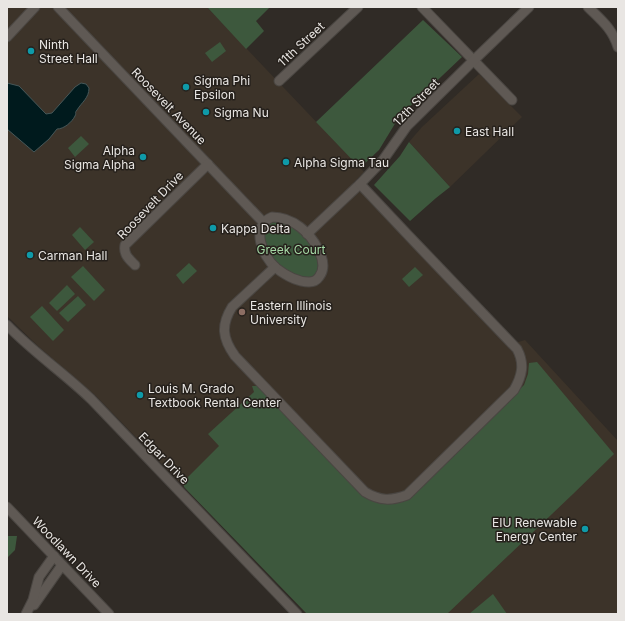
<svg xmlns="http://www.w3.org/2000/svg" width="625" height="621" viewBox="0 0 625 621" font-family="Inter,sans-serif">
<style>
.built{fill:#3c3329}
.green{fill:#3d583d}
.water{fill:#001a1d;stroke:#465758}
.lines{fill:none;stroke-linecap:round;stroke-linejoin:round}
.street-casing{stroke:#4a4642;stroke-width:11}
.street{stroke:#5f5954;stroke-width:9}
.culture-dot{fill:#0f9aa8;stroke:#26211c;stroke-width:1.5}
.education-dot{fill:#8d6e63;stroke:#26211c;stroke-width:1.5}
.labels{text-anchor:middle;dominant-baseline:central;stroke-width:3;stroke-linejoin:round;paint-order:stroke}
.poi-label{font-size:12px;fill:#e9e6e3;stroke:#26211c;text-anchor:start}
.street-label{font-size:12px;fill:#e9e6e3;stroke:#26211c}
.park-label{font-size:12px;fill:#a5d8a5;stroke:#26211c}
</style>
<rect width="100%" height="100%" fill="#302b26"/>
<!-- built -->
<g class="built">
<path d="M7,7h200l157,165 -11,11 39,41 116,121 17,-5 93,101v173h-311l-211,-218 -58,-50 -31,-30z"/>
<path d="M479,74l43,43 -72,70 -41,-45 13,-15z"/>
</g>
<!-- green -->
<g class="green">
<path d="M209,7h61l-14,14 8,10 -18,18 -38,-41z"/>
<path d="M423,20l39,37 -57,54 -9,11 -17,28 -19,18 -44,-46z"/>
<path d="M220,42l6,9 -14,11 -7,-9z"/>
<path d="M81,136l8,8 -14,13 -7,-9z"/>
<path d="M409,142l41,45 -14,11 -26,23 -36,-36 26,-29z"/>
<path d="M273,220l18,4 19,17 10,26 -7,11 -10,1 -21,-11 -8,-8 -7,-12 -5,-17z"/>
<path d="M80,227l14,15 -9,8 -13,-15z"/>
<path d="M189,263l8,8 -14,13 -7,-9z"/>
<path d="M83,266l22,24 -11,11 -23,-24z"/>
<path d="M415,267l8,8 -14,12 -7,-8z"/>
<path d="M67,285l8,9 -18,17 -8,-8z"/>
<path d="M78,296l8,9 -18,17 -9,-9z"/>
<path d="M42,306l22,24 -11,11 -23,-24z"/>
<path d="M537,362l77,92 -41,40 -126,120h-140l-123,-127v-6l35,-35 -11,-12 46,-42 -2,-6h7l109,112c12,6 23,8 35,3 16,-6 38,-35 51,-48 22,-23 47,-45 70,-68l4,-11 1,-11z"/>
<path d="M7,536h10l-2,14 -8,8z"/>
<path d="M493,594l14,20h-38z"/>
</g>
<!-- water -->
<path class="water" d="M7,83l12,3 27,28 6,-1 23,-26 6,-4 5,1 3,4c0,10 -7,14 -12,22 -3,4 0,2 -2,6 -3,6 -11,13 -18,13l-8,10 -15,13 -27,-23z"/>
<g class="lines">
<!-- street casing -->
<g class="street-casing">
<g id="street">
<path d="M58,7l205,215"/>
<path d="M422,7l90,93"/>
<path d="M588,7c13,13 24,21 30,40"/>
<path d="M7,37l28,-30"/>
<path d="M279,81l79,-74"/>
<path d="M272,217c10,0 20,4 28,10 12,9 31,35 19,50 -2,3 -6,5 -10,5 -12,0 -24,-7 -33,-14 -14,-12 -26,-42 -4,-51z"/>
<path d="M307,234l53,-50 23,-24 24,-34 67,-66 55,-53"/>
<path d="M135,265c-6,-6 -12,-11 -10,-20l83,-81"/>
<path d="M275,267l-43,40c-11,18 -10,31 3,49l130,136c15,9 26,9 42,3l107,-105c8,-14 11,-26 3,-41l-109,-114 -48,-51"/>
<path d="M7,325c26,27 57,48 84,74l206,215"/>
<path d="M7,507l102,107"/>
<path d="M34,605l28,-40"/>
<path d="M26,614l7,-14 6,-23 15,-21"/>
</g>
</g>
<!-- street -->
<use href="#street" class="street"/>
</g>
<!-- markers -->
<g class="culture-dot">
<circle cx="31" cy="51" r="4"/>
<circle cx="186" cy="87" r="4"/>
<circle cx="206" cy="112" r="4"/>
<circle cx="457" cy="131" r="4"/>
<circle cx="143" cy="157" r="4"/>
<circle cx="286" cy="162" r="4"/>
<circle cx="213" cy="228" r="4"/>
<circle cx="30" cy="255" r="4"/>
<circle cx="140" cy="395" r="4"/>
<circle cx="585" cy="529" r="4"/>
</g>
<circle class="education-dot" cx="242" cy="312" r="4"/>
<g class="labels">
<!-- poi labels -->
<g class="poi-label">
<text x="39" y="44">Ninth<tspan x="39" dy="14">Street Hall</tspan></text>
<text x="194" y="80">Sigma Phi<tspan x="194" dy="14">Epsilon</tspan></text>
<text x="214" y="112">Sigma Nu</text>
<text x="465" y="131">East Hall</text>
<text x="135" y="150" text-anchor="end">Alpha<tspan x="135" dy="14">Sigma Alpha</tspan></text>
<text x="294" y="162">Alpha Sigma Tau</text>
<text x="221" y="228">Kappa Delta</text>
<text x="38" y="255">Carman Hall</text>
<text x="250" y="305">Eastern Illinois<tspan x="250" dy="14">University</tspan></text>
<text x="148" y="388">Louis M. Grado<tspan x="148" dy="14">Textbook Rental Center</tspan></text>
<text x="577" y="522" text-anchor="end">EIU Renewable<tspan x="577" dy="14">Energy Center</tspan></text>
</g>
<!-- street labels -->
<g class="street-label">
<text transform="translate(301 44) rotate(-43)">11th Street</text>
<text transform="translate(416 102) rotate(-46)">12th Street</text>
<text transform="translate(169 106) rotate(46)">Roosevelt Avenue</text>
<text transform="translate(150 205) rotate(-46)">Roosevelt Drive</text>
<text transform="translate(164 458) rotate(46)">Edgar Drive</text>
<text transform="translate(67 552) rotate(46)">Woodlawn Drive</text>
</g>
<!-- park labels -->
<g class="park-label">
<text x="291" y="249">Greek Court</text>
</g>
</g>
<!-- border -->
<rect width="625" height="621" fill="none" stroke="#e9e6e3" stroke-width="16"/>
</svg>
